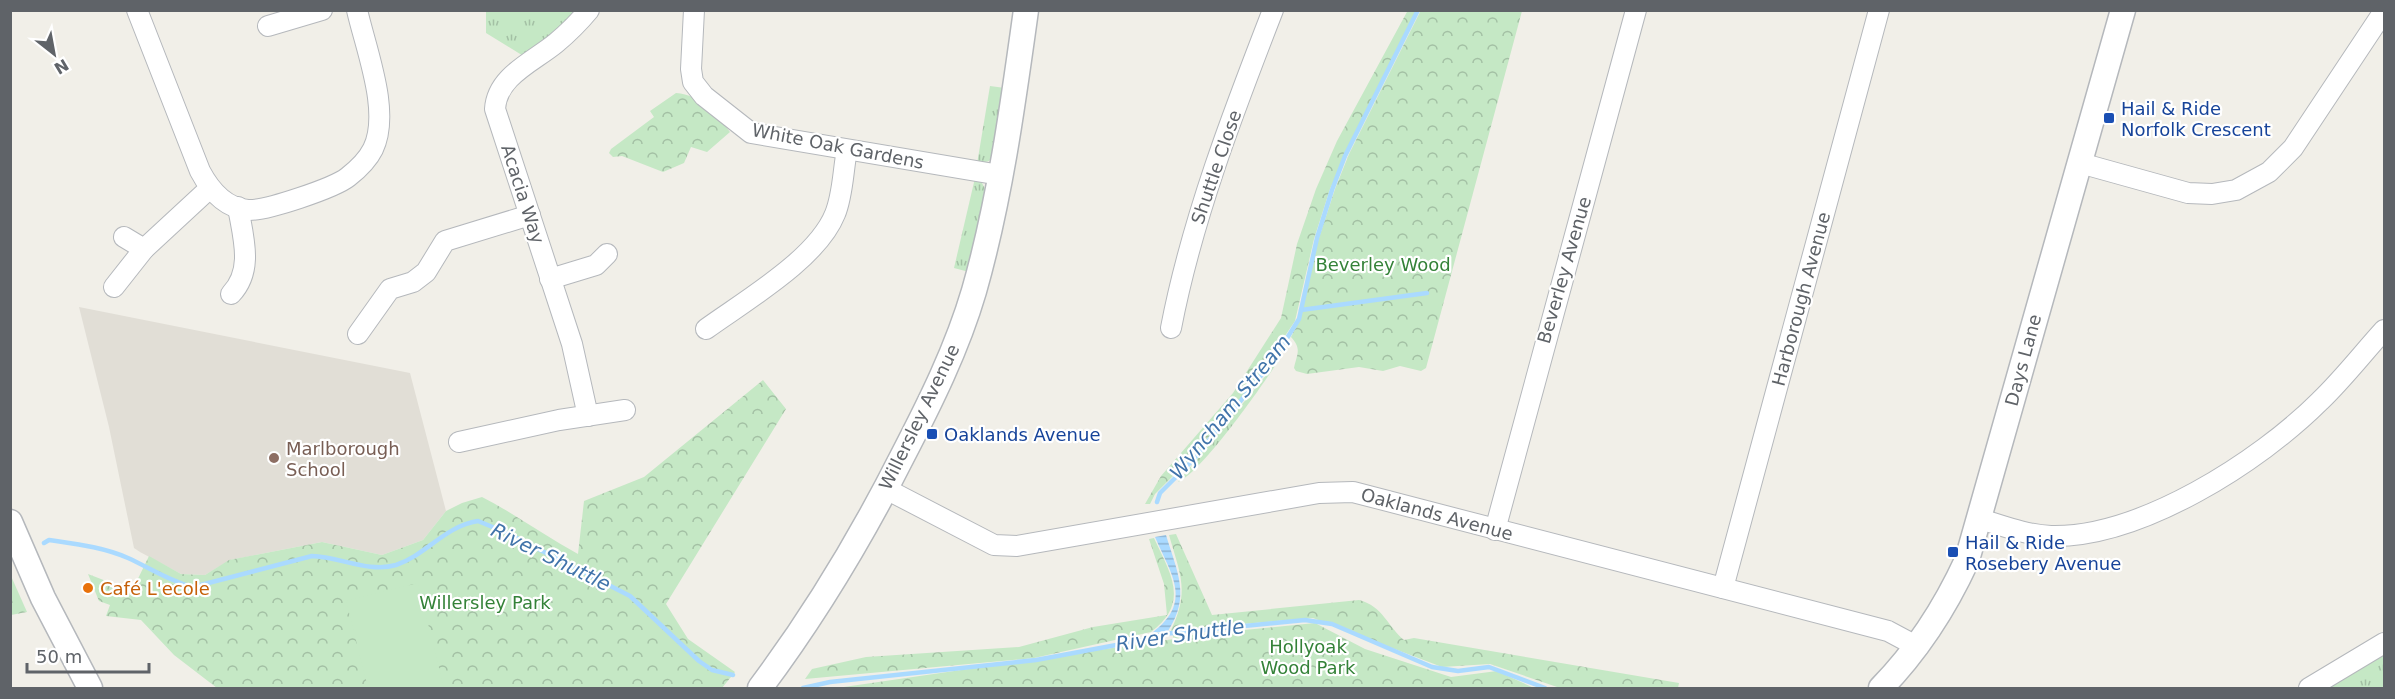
<svg xmlns="http://www.w3.org/2000/svg" width="2395" height="699" viewBox="0 0 2395 699" font-family="'DejaVu Sans',sans-serif">
<style>
.education{fill:#e1ded6}
.grass{fill:url(#grass-tufts)}
.forest{fill:url(#forest-crowns)}
.pitch{fill:#c5e8c5}
.water{fill:url(#water-rules)}
.lines{fill:none;stroke-linecap:round;stroke-linejoin:round}
.stream{stroke:#aadaff;stroke-width:4.5}
.minor-casing{stroke:#b5b8bc;stroke-width:22}
.tertiary-casing{stroke:#b5b8bc;stroke-width:27}
.minor{stroke:#fff;stroke-width:20}
.tertiary{stroke:#fff;stroke-width:24}
.transit-dot{fill:#1a4fb4;stroke:#fff;stroke-width:2}
.education-dot{fill:#8d6e63;stroke:#fff;stroke-width:2}
.food-dot{fill:#e8710a;stroke:#fff;stroke-width:2}
.labels{text-anchor:middle;dominant-baseline:central;stroke-width:4.5;stroke-linejoin:round;paint-order:stroke}
.transit-label{font-size:18px;fill:#164399;stroke:#fff;text-anchor:start}
.street-label{font-size:18px;fill:#5f6368;stroke:#fff}
.park-label{font-size:18px;fill:#348238;stroke:#fff}
.education-label{font-size:18px;fill:#785e54;stroke:#fff;text-anchor:start}
.food-label{font-size:18px;fill:#c56008;stroke:#fff;text-anchor:start}
.water-label{font-size:20px;font-style:italic;fill:#4174aa;stroke:#fff}
</style>
<defs>
<pattern id="grass-tufts" width="24" height="20" patternUnits="userSpaceOnUse" patternTransform="scale(1.5)"><rect width="24" height="20" fill="#c5e8c5"/><path d="M3 7l-1-3M5 7V3M7 7l1-3M15 17l-1-3M17 17v-4M19 17l1-3" fill="none" stroke="#a3c0a4"/></pattern>
<pattern id="forest-crowns" width="20" height="18" patternUnits="userSpaceOnUse" patternTransform="scale(1.5)"><rect width="20" height="18" fill="#c5e8c5"/><path d="M2 6a3 3 0 1 1 6 0M12 15a3 3 0 1 1 6 0" fill="none" stroke="#a3c0a4"/></pattern>
<pattern id="water-rules" width="6" height="5" patternUnits="userSpaceOnUse" patternTransform="scale(1.5)"><rect width="6" height="5" fill="#aadaff"/><path d="M0 2.5h6" fill="none" stroke="#8eb4d2"/></pattern>
</defs>
<rect width="100%" height="100%" fill="#f1efe8"/>
<!-- education -->
<path class="education" d="M79,307l331,66 36,138 -23,29 -41,15 -60,-13 -92,18 -25,15 -24,-1 -41,-22 -6,-4 -25,-121z"/>
<!-- grass -->
<g class="grass">
<path d="M486,11h93l-54,46 -39,-24z"/>
<path d="M990,86l15,2 -10,65 -6,8 -12,3z"/>
<path d="M975,178l6,3 6,12 -18,79 -15,-4z"/>
<path d="M1281,357c-16,25 -79,115 -103,125z"/>
<path d="M2384,655v33h-55z"/>
</g>
<!-- forest -->
<g class="forest">
<path d="M1408,10l9,1 -87,178 -16,50 -19,82 -41,61 -62,75 -37,37 -5,10h-5l16,-28 72,-83 48,-75 16,-74 19,-55 21,-48z"/>
<path d="M1421,10l101,1 -96,357 -5,3 -21,-5 -17,5 -24,-4 -52,7 -11,-3 -2,-3c3,-14 8,-19 -3,-31l9,-18 15,-69 20,-61 14,-35z"/>
<path d="M676,93c25,2 40,20 54,39l-23,20 -16,-5 -7,16 -21,9 -41,-16 -9,1 -4,-4 2,-4 43,-32 -4,-6z"/>
<path d="M763,380l23,29 -120,195 22,35 47,33 -13,16h-505l-43,-33 -33,-35 -35,-4 4,-11 -11,-4 -11,-27 44,17 17,-35 32,18 24,1 24,-15 93,-18 60,13 41,-15 23,-29 16,-8 20,-6c33,17 63,39 96,57l6,-53 60,-24z"/>
<path d="M1176,534l36,81 147,-15c24,6 29,27 45,40l10,-2 265,45 -1,5h-118l-70,-24 -48,3 -129,-49 -131,11 2,7 131,-13 50,26 86,28 46,-6 37,17h-697l337,-49 -3,-9c19,-39 9,-56 -2,-95z"/>
<path d="M1154,538c17,37 36,64 -3,94l-117,26 -229,21 7,-10 54,-12 153,-10 74,-20 74,-12 -3,-31 -15,-45z"/>
<path d="M10,576h1l16,36 -16,3z"/>
</g>
<!-- pitch -->
<path class="pitch" d="M418,583l26,105h-76l-22,-87z"/>
<!-- water -->
<path class="water" d="M1166,535c11,37 25,61 2,96l-16,2c41,-31 20,-57 3,-96z"/>
<g class="lines">
<!-- stream -->
<g class="stream">
<path d="M1301,310l126,-17"/>
<path d="M1157,502l3,-9 33,-33 79,-98 27,-43 18,-81 15,-48 13,-34 73,-146"/>
<path d="M44,543l5,-3c27,4 54,7 79,18 22,10 41,23 65,29l119,-31c28,1 57,17 84,9 30,-10 49,-39 82,-44l29,12 123,63 69,65 13,9 21,5"/>
<path d="M803,688l27,-6 206,-22 107,-20 20,-6 142,-14 27,4 100,43 26,4 31,-4 56,21"/>
</g>
<!-- minor casing -->
<g class="minor-casing">
<g id="minor">
<path d="M137,10l63,161c10,19 25,37 48,39 18,1 86,-22 100,-33 9,-7 20,-18 25,-28 18,-37 -7,-99 -16,-139"/>
<path d="M694,10l-3,59 2,13 11,14 47,37 249,42"/>
<path d="M268,26l54,-16"/>
<path d="M2080,163l108,30 24,1 24,-4 33,-18 24,-24 91,-137"/>
<path d="M124,237l20,12 66,-61"/>
<path d="M550,279l46,-14 11,-11"/>
<path d="M114,287l30,-38"/>
<path d="M231,294c23,-24 12,-57 7,-87"/>
<path d="M1171,328c21,-109 62,-215 102,-318"/>
<path d="M706,329c40,-29 111,-70 129,-115 8,-19 8,-44 12,-64"/>
<path d="M358,334l32,-45 23,-7 13,-10 19,-31 85,-26"/>
<path d="M588,416l-16,-72 -77,-235c2,-33 38,-47 61,-66 12,-10 23,-21 33,-33"/>
<path d="M459,442l100,-22 66,-10"/>
<path d="M886,489l108,56 23,1 302,-53 34,-1 535,139 30,16"/>
<path d="M1980,519c23,7 46,16 71,17 89,2 208,-74 269,-135 23,-22 43,-48 64,-71"/>
<path d="M1495,530l141,-520"/>
<path d="M1723,588l156,-578"/>
<path d="M2309,688l75,-45"/>
</g>
</g>
<!-- tertiary casing -->
<g class="tertiary-casing">
<g id="tertiary">
<path d="M10,522l33,76 47,90"/>
<path d="M760,688c54,-72 101,-150 142,-231 28,-54 55,-108 72,-166 26,-91 39,-187 52,-281"/>
<path d="M1881,688c37,-38 64,-80 86,-128l156,-550"/>
</g>
</g>
<!-- minor -->
<use href="#minor" class="minor"/>
<!-- tertiary -->
<use href="#tertiary" class="tertiary"/>
</g>
<!-- markers -->
<g class="transit-dot">
<rect x="2103" y="112" width="12" height="12" rx="3"/>
<rect x="926" y="428" width="12" height="12" rx="3"/>
<rect x="1947" y="546" width="12" height="12" rx="3"/>
</g>
<circle class="education-dot" cx="274" cy="458" r="6"/>
<circle class="food-dot" cx="88" cy="588" r="6"/>
<g class="labels">
<!-- transit labels -->
<g class="transit-label">
<text x="2121" y="108">Hail &amp; Ride<tspan x="2121" dy="21">Norfolk Crescent</tspan></text>
<text x="944" y="434">Oaklands Avenue</text>
<text x="1965" y="542">Hail &amp; Ride<tspan x="1965" dy="21">Rosebery Avenue</tspan></text>
</g>
<!-- street labels -->
<g class="street-label">
<text transform="translate(838 146) rotate(11)">White Oak Gardens</text>
<text transform="translate(1216 167) rotate(-71)">Shuttle Close</text>
<text transform="translate(523 194) rotate(72)">Acacia Way</text>
<text transform="translate(1564 270) rotate(-74)">Beverley Avenue</text>
<text transform="translate(1801 299) rotate(-75)">Harborough Avenue</text>
<text transform="translate(2023 360) rotate(-75)">Days Lane</text>
<text transform="translate(919 417) rotate(-64)">Willersley Avenue</text>
<text transform="translate(1437 514) rotate(15)">Oaklands Avenue</text>
</g>
<!-- park labels -->
<g class="park-label">
<text x="1383" y="264">Beverley Wood</text>
<text x="485" y="602">Willersley Park</text>
<text x="1308" y="646">Hollyoak<tspan x="1308" dy="21">Wood Park</tspan></text>
</g>
<!-- education labels -->
<g class="education-label">
<text x="286" y="448">Marlborough<tspan x="286" dy="21">School</tspan></text>
</g>
<!-- food labels -->
<g class="food-label">
<text x="100" y="588">Café L'ecole</text>
</g>
<!-- water labels -->
<g class="water-label">
<text transform="translate(1230 407) rotate(-51)">Wyncham Stream</text>
<text transform="translate(551 557) rotate(26)">River Shuttle</text>
<text transform="translate(1180 635) rotate(-8)">River Shuttle</text>
</g>
</g>
<!-- border -->
<rect width="2395" height="699" fill="none" stroke="#5f6368" stroke-width="24"/>
<!-- north arrow -->
<g transform="translate(54 54) rotate(149)" stroke="#ffffff" stroke-width="4.5" paint-order="stroke">
<path d="M0-4.5L10 22L0 15L-10 22Z" fill="#5f6368"/>
<text y="-9" font-size="16" font-weight="bold" text-anchor="middle" fill="#5f6368">N</text>
</g>
<!-- scale -->
<path d="M27 663v9h122v-9" fill="none" stroke="#5f6368" stroke-width="3"/>
<text x="36" y="663" font-size="18" fill="#5f6368" stroke="#ffffff" stroke-width="4.5" paint-order="stroke">50 m</text>
</svg>
